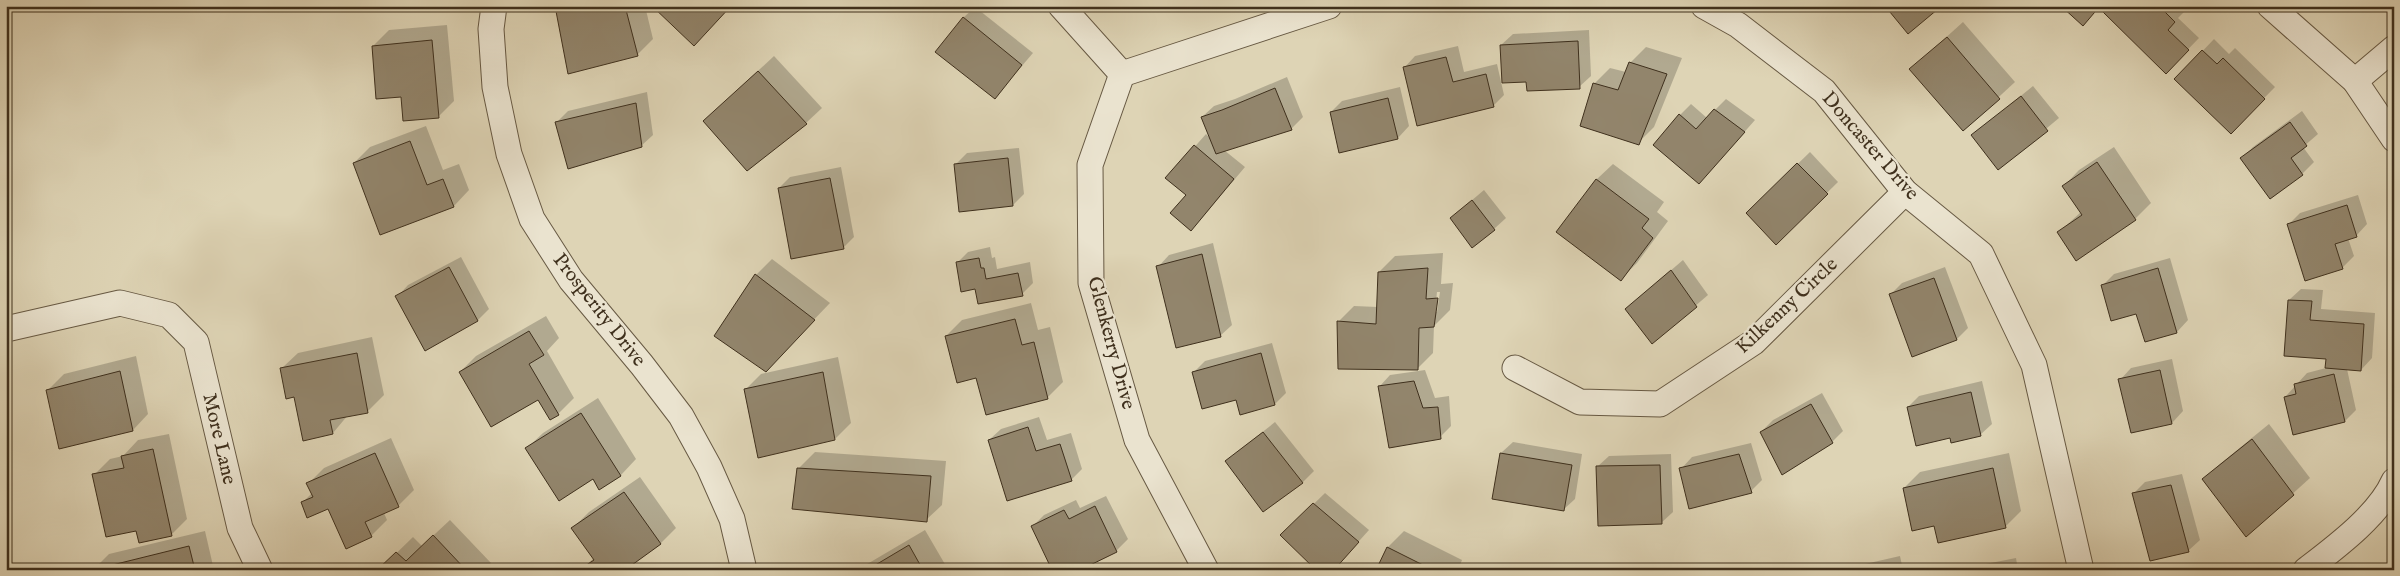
<svg xmlns="http://www.w3.org/2000/svg" width="2400" height="576" viewBox="0 0 2400 576" font-family="'IM FELL English',serif">
<style>
.shadow{fill:#0003;fill-rule:evenodd}
.building{fill:#92856c;stroke:#3f301d}
.lines{fill:none;stroke-linecap:round;stroke-linejoin:round}
.minor-casing{stroke:#675943;stroke-width:27}
.minor{stroke:#eae3cf;stroke-width:25}
.labels{text-anchor:middle;dominant-baseline:central;stroke-width:4.5;stroke-linejoin:round;paint-order:stroke}
.street-label{font-size:20px;fill:#3f301d;stroke:#eae3cf}
</style>
<rect width="100%" height="100%" fill="#ded4b5"/>
<filter id="stains"><feTurbulence type="fractalNoise" baseFrequency=".004" numOctaves="4"/><feColorMatrix values="0 0 0 0 .2 0 0 0 0 .09 0 0 0 0 .02 0 0 0 .5 -.17"/></filter>
<radialGradient id="worn" r=".72"><stop offset=".6" stop-color="#630" stop-opacity="0"/><stop offset="1" stop-color="#630" stop-opacity=".3"/></radialGradient>
<!-- shadow -->
<g class="shadow">
<path d="M556,6h89l8,33 -16,16z"/>
<path d="M2110,6h72l4,4 -8,8 21,20 -33,34z"/>
<path d="M975,7l58,46 -38,44 -32,-79z"/>
<path d="M1963,22l52,60 -52,48 -52,-61z"/>
<path d="M447,25l7,76 -16,16 -36,-22 -29,-49 16,-16z"/>
<path d="M1589,30l2,46 -12,11 -51,-7 -27,-35 12,-11z"/>
<path d="M2214,39l15,15 6,-6 40,39 -44,45 -55,-53z"/>
<path d="M1458,46l6,26 33,-8 7,31 -11,11 -89,-38 11,-12z"/>
<path d="M1646,47l36,11 -28,69 -16,16 -44,-59 16,-16 16,4 4,-9z"/>
<path d="M774,56l48,52 -16,15 -102,-2z"/>
<path d="M1287,77l16,40 -12,12 -67,21 21,17 -43,51 -14,-23 -21,-17 39,-44 5,5 -9,-22 12,-11 21,-7z"/>
<path d="M2033,86l26,32 -60,50 -26,-33z"/>
<path d="M1400,87l9,39 -11,12 -58,13 -9,-39 11,-11z"/>
<path d="M647,92l6,43 -12,11 -85,-23 12,-12z"/>
<path d="M1726,99l29,21 -45,51 -30,-56 11,-11 16,14z"/>
<path d="M2302,111l16,23 -15,13 11,15 -12,12 -32,23 -28,-39 11,-11z"/>
<path d="M426,126l17,44 16,-6 10,26 -15,16 -100,-43 16,-16z"/>
<path d="M2114,147l37,56 -16,16 -76,13 22,-20 -17,-26 15,-16z"/>
<path d="M1019,148l5,46 -11,11 -58,-40 12,-12z"/>
<path d="M1810,152l28,30 -62,61 -29,-30z"/>
<path d="M1613,164l51,38 -7,10 11,9 -31,42 -16,16 -63,-47 39,-53z"/>
<path d="M841,167l13,70 -11,11 -64,-60 11,-11z"/>
<path d="M1484,190l22,28 -12,11 -43,-11z"/>
<path d="M2358,195l9,29 -11,12 -8,2 6,18 -12,12 -53,-44 11,-11z"/>
<path d="M1213,243l19,82 -12,11 -62,-69 11,-12z"/>
<path d="M990,247l2,11 3,-1 2,12 33,-7 3,21 -11,11 -46,-6 -19,-25 11,-11z"/>
<path d="M1443,253l-2,31 12,-1 -3,27 -16,16 -1,27 -16,16 -79,-47 16,-16 24,1 1,-35 16,-16zM1437,292h3l-3,20h-2z"/>
<path d="M461,257l28,52 -11,11 -53,29 -28,-52 11,-12z"/>
<path d="M2170,258l18,62 -11,12 -31,9 -9,-29 -35,-26 12,-12z"/>
<path d="M772,259l58,44 -49,51 -65,-19 40,-60z"/>
<path d="M1683,260l25,35 -56,48 -26,-34z"/>
<path d="M1945,267l23,61 -11,11 -67,-44 12,-12z"/>
<path d="M2301,289l22,1 -2,19 54,4 -3,45 -11,12 -14,-1 9,41 -11,11 -51,12 -9,-36 22,-24 19,-5 1,-11 -38,-57z"/>
<path d="M1031,303l7,27 12,-3 13,55 -16,16 -70,-21 -31,-41 16,-16z"/>
<path d="M546,316l13,22 -12,13 27,47 -16,16 -8,4 -11,-20 -79,-26 16,-16z"/>
<path d="M372,337l12,58 -16,16 -20,4 -15,18 -38,-37 -13,-28 16,-15z"/>
<path d="M1272,343l14,50 -11,11 -38,-6 -43,-26 11,-11z"/>
<path d="M136,356l12,58 -15,16 -85,-40 16,-16z"/>
<path d="M838,357l13,66 -16,16 -90,-49 16,-16z"/>
<path d="M2172,359l11,52 -11,12 -40,9 -12,-52 11,-12z"/>
<path d="M1425,370l10,28 14,-2 2,30 -11,11 -61,-50 11,-12z"/>
<path d="M1982,381l10,43 -12,11 -29,1 -43,-29 11,-11z"/>
<path d="M1822,393l21,38 -11,11 -71,-10 12,-12z"/>
<path d="M598,398l38,61 -15,16 -21,13 -7,-11 -66,-29 16,-15z"/>
<path d="M1039,417l8,23 24,-7 11,36 -11,11 -82,-40 12,-11z"/>
<path d="M1275,422l39,49 -11,11 -40,28 -37,-49z"/>
<path d="M2269,424l41,54 -64,58 -42,-57 16,-15z"/>
<path d="M169,434l18,85 -16,16 -34,-6 -43,-54 16,-16 13,-3 15,-16z"/>
<path d="M391,438l23,52 -16,16 -14,7 3,7 -16,16 -42,-29 -27,-4 10,-10 -4,-9 16,-16z"/>
<path d="M1513,442l69,12 -7,45 -12,11 -62,-57z"/>
<path d="M1751,443l11,37 -11,11 -70,-22 11,-12z"/>
<path d="M815,452l131,9 -4,44 -16,15 -132,-12 5,-40z"/>
<path d="M2009,453l12,58 -16,16 -70,-2 -31,-37 16,-16z"/>
<path d="M1671,454l2,58 -12,11 -64,-56 12,-11z"/>
<path d="M2182,474l18,66 -12,11 -54,-58 11,-11z"/>
<path d="M640,477l36,51 -16,16 -77,24 11,-10 -21,-30 16,-16z"/>
<path d="M1325,493l44,37 -36,40 -51,-35z"/>
<path d="M1106,496l22,43 -12,12 -84,-24 12,-12 32,-15 4,8z"/>
<path d="M450,520l41,43 -7,7h-105l34,-33 9,9z"/>
<path d="M925,530l21,36 -4,4h-85z"/>
<path d="M205,531l9,39h-121l16,-16z"/>
<path d="M1404,531l58,29 -4,10h-80l10,-23z"/>
<path d="M1900,556l3,14h-61l1,-1z"/>
<path d="M2016,558l2,12h-63z"/>
<path d="M530,565l2,5h-9z"/>
</g>
<!-- building -->
<g class="building">
<path d="M555,6h70l13,50 -70,18z"/>
<path d="M652,6h79l-37,40z"/>
<path d="M1885,6h51l2,3 -30,25z"/>
<path d="M2061,6h39l-17,20z"/>
<path d="M2108,6h51l16,16 -7,8 21,20 -23,24 -63,-62z"/>
<path d="M963,17l59,48 -27,34 -60,-47z"/>
<path d="M1947,37l53,62 -37,32 -54,-62z"/>
<path d="M432,40l7,78 -36,3 -2,-24 -25,2 -4,-53z"/>
<path d="M1578,41l2,48 -53,2 -1,-9 -24,1 -2,-38z"/>
<path d="M2202,50l15,14 6,-6 42,41 -34,35 -57,-55z"/>
<path d="M1446,57l7,25 33,-8 8,33 -77,19 -14,-59z"/>
<path d="M1629,62l38,12 -28,71 -59,-19 13,-43 25,7z"/>
<path d="M758,71l49,53 -60,47 -44,-50z"/>
<path d="M1275,88l17,42 -76,24 -15,-37 21,-7z"/>
<path d="M2021,96l27,35 -50,39 -27,-35z"/>
<path d="M1388,98l10,41 -59,14 -9,-41z"/>
<path d="M636,103l6,44 -74,22 -13,-47z"/>
<path d="M1714,109l31,23 -46,52 -46,-39 26,-31 17,15z"/>
<path d="M2290,122l17,24 -16,12 12,17 -33,24 -30,-41z"/>
<path d="M410,141l17,44 16,-6 11,28 -74,28 -27,-72z"/>
<path d="M1194,145l40,34 -43,52 -21,-18 16,-18 -21,-17z"/>
<path d="M1008,158l5,48 -54,6 -5,-48z"/>
<path d="M2097,162l39,58 -60,41 -19,-29 25,-17 -20,-29z"/>
<path d="M1797,163l31,31 -52,51 -30,-32z"/>
<path d="M830,178l14,71 -53,10 -13,-71z"/>
<path d="M1596,179l53,40 -7,9 11,10 -32,43 -65,-49z"/>
<path d="M1472,200l23,30 -23,18 -22,-30z"/>
<path d="M2347,205l10,32 -22,7 8,25 -38,12 -18,-57z"/>
<path d="M1202,254l19,83 -45,11 -20,-82z"/>
<path d="M979,258l2,10h3l2,11 32,-6 5,23 -45,8 -3,-15 -14,3 -5,-30z"/>
<path d="M449,267l29,54 -53,30 -30,-55z"/>
<path d="M1428,268l-2,31 12,-1 -4,29 -15,1 -1,42 -80,-1 -1,-48 39,3 2,-52z"/>
<path d="M2158,268l19,65 -32,9 -9,-28 -25,7 -10,-36z"/>
<path d="M1671,270l26,37 -45,37 -27,-35z"/>
<path d="M755,274l60,46 -49,52 -52,-36z"/>
<path d="M1934,278l23,62 -45,17 -23,-63z"/>
<path d="M2288,300l24,1 -2,19 54,4 -3,47 -36,-3 1,-9 -42,-3z"/>
<path d="M1015,319l7,26 12,-3 14,57 -62,16 -10,-37 -19,5 -12,-47z"/>
<path d="M529,331l15,24 -15,9 30,51 -9,5 -12,-20 -47,27 -32,-55z"/>
<path d="M357,353l11,60 -38,7 3,14 -30,7 -9,-44 -8,2 -6,-31z"/>
<path d="M1261,353l14,52 -35,10 -4,-15 -34,9 -10,-37z"/>
<path d="M2160,370l12,54 -41,9 -13,-54z"/>
<path d="M120,371l13,60 -74,18 -13,-59z"/>
<path d="M823,372l12,68 -77,18 -14,-69z"/>
<path d="M2334,374l11,48 -52,13 -9,-38 12,-3 -2,-10z"/>
<path d="M1414,381l9,27 15,-1 3,32 -52,9 -11,-62z"/>
<path d="M1971,392l10,44 -30,7 -1,-5 -34,8 -9,-39z"/>
<path d="M1811,404l22,39 -51,32 -22,-43z"/>
<path d="M581,413l40,63 -22,14 -6,-11 -34,22 -34,-53z"/>
<path d="M1028,427l8,24 24,-7 12,37 -65,20 -19,-61z"/>
<path d="M1263,432l40,51 -40,29 -38,-51z"/>
<path d="M2252,439l42,56 -48,42 -44,-58z"/>
<path d="M153,449l19,87 -33,7 -3,-12 -30,6 -14,-63 32,-6 -3,-12z"/>
<path d="M375,453l24,54 -34,15 7,15 -26,12 -18,-40 -21,9 -6,-16 12,-5 -7,-14z"/>
<path d="M1500,453l72,12 -8,46 -72,-12z"/>
<path d="M1739,454l13,39 -63,16 -10,-41z"/>
<path d="M1660,465l2,59 -64,2 -2,-60z"/>
<path d="M797,468l134,8 -4,46 -135,-13z"/>
<path d="M1993,468l13,60 -68,15 -4,-17 -22,5 -9,-43z"/>
<path d="M2171,485l18,67 -39,9 -18,-68z"/>
<path d="M624,492l37,52 -36,26h-42l-1,-2 12,-8 -23,-32z"/>
<path d="M1313,503l46,39 -25,28h-18l-36,-35z"/>
<path d="M1095,506l22,46 -37,18h-28l-21,-44 33,-16 5,9z"/>
<path d="M433,535l33,35h-89l19,-18 10,9z"/>
<path d="M909,545l14,25h-56z"/>
<path d="M189,546l6,24h-103z"/>
<path d="M1387,547l46,23h-57z"/>
</g>
<g class="lines">
<!-- minor casing -->
<g class="minor-casing">
<g id="minor">
<path d="M494,6l-3,23 4,58 14,67 23,65 39,61 71,85 39,51 28,51 23,52 12,51"/>
<path d="M1061,6l61,68"/>
<path d="M1704,6l34,19 86,66 81,101 76,62 53,111 47,205"/>
<path d="M2270,6l85,75 39,58"/>
<path d="M1122,74l-32,91 1,118 46,157 69,130"/>
<path d="M1122,74l207,-68"/>
<path d="M2355,81l39,-33"/>
<path d="M6,329l114,-26 49,12 27,27 44,186 20,42"/>
<path d="M1515,368l65,34 80,2 94,-62 151,-150"/>
<path d="M2306,570c30,-23 73,-55 88,-89"/>
</g>
</g>
<!-- minor -->
<use href="#minor" class="minor"/>
</g>
<g class="labels">
<!-- street labels -->
<g class="street-label">
<text transform="translate(1870 146) rotate(49)">Doncaster Drive</text>
<text transform="translate(1787 306) rotate(-43)">Kilkenny Circle</text>
<text transform="translate(599 310) rotate(52)">Prosperity Drive</text>
<text transform="translate(1111 343) rotate(75)">Glenkerry Drive</text>
<text transform="translate(219 439) rotate(77)">More Lane</text>
</g>
</g>
<!-- margin -->
<rect width="2400" height="576" fill="none" stroke="#ded4b5" stroke-width="25"/>
<rect x="8" y="8" width="2385" height="561" fill="none" stroke="#3f301d" stroke-width="2.5"/>
<rect x="12" y="12" width="2375" height="551" fill="none" stroke="#3f301d"/>
<rect width="100%" height="100%" filter="url(#stains)"/>
<rect width="100%" height="100%" fill="url(#worn)"/>
</svg>
